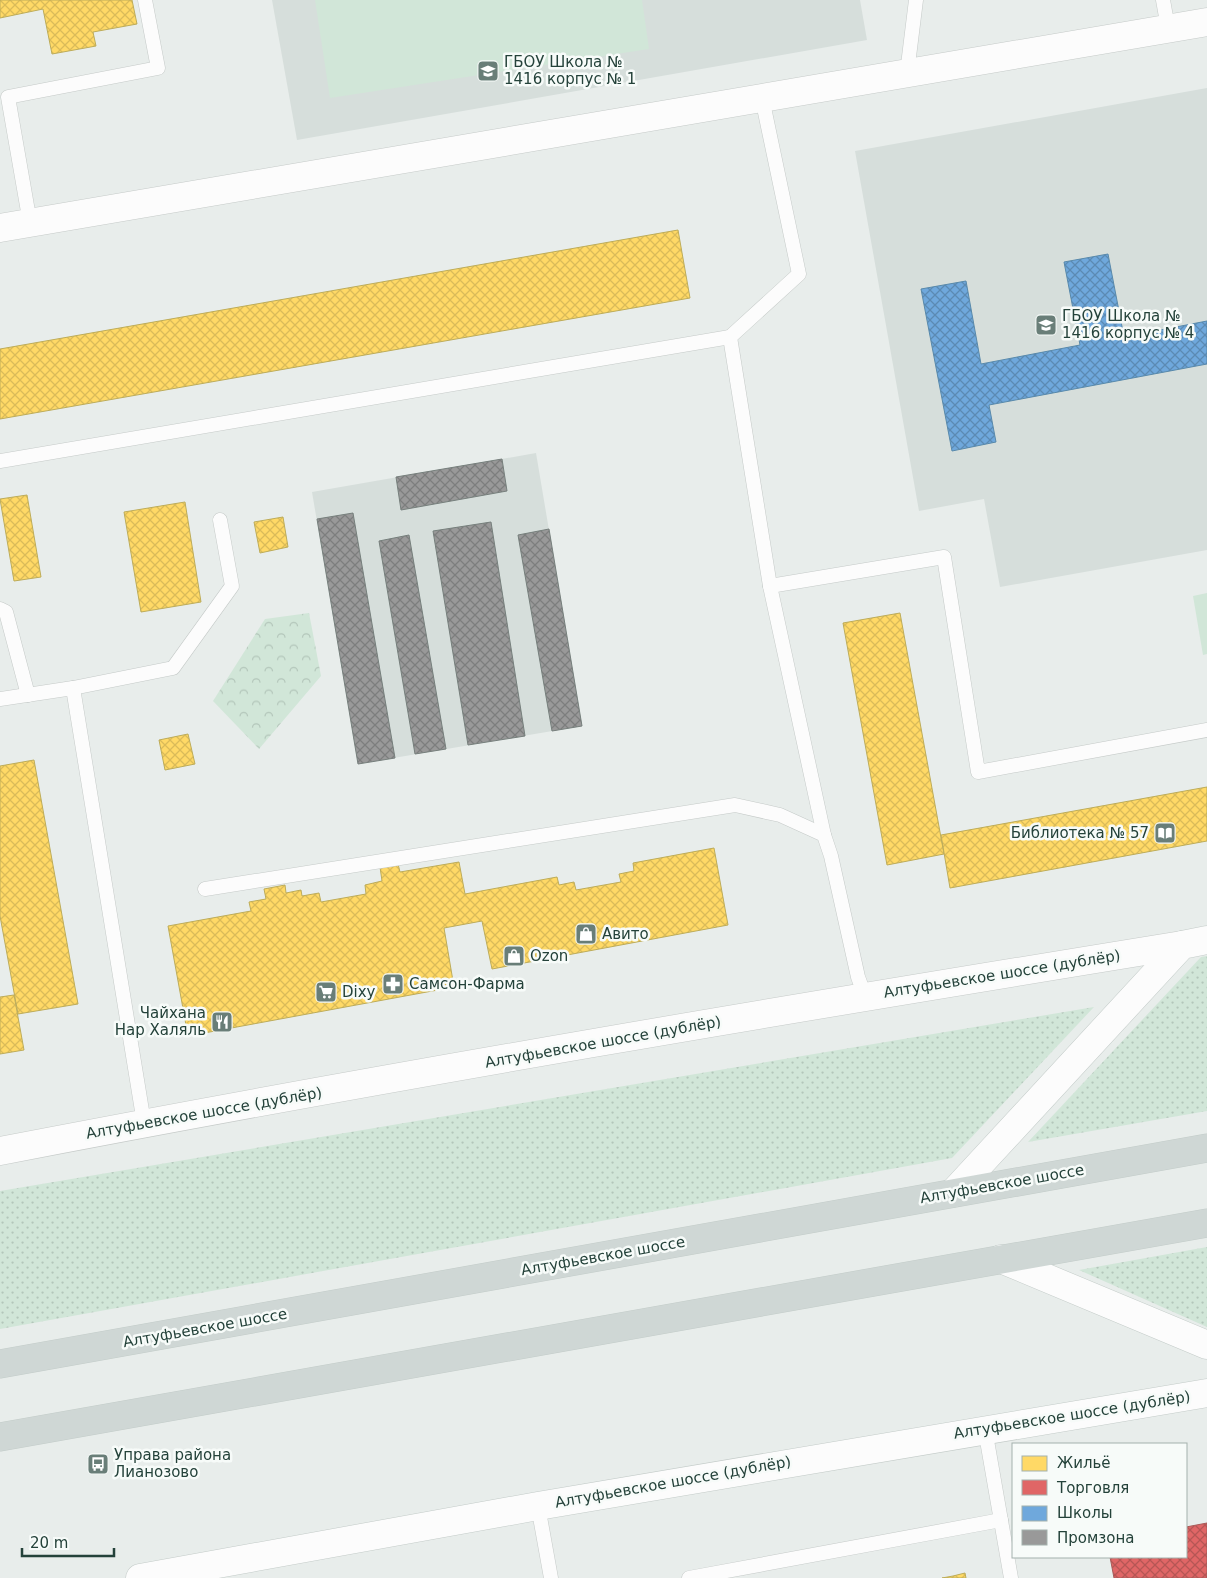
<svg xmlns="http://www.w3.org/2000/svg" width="1207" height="1578" viewBox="0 0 1207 1578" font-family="'DejaVu Sans',sans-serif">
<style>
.built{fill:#d6dedb}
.grass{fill:url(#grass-dots)}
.park{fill:url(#park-crowns)}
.pitch{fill:#d1e6d8}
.homes{fill:url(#homes-cross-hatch);stroke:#bdac59}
.shops{fill:url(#shops-cross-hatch);stroke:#a85b59}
.schools{fill:url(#schools-cross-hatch);stroke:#5889ab}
.industry{fill:url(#industry-cross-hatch);stroke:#767f7c}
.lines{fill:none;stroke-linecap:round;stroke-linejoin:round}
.service-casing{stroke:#c5cac8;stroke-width:15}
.minor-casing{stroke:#c5cac8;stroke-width:29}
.tertiary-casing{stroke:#c5cac8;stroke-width:29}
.secondary-casing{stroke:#c3cbc8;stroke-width:29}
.primary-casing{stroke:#c3ccc9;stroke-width:29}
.service{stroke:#fcfcfc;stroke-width:14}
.minor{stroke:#fcfcfc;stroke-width:28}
.tertiary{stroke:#fcfcfc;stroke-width:28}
.secondary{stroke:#fcfcfc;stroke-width:28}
.primary{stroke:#cfd7d5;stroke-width:28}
.labels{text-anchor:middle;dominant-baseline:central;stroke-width:5;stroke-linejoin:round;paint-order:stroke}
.poi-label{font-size:15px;fill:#24423a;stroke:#f7fbf9;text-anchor:start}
.street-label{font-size:15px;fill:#24423a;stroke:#f7fbf9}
</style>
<defs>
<pattern id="grass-dots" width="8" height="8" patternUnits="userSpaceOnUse" patternTransform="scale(1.25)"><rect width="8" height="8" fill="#d1e6d8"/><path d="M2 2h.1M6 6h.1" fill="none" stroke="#b3c6ba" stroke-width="1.8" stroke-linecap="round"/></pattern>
<pattern id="park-crowns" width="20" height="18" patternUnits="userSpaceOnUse" patternTransform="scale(1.25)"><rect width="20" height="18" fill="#d1e6d8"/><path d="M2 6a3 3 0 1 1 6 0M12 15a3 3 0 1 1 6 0" fill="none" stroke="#b3c6ba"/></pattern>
<pattern id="homes-cross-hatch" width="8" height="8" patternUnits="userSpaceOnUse" patternTransform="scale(1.25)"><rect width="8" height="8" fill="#ffd966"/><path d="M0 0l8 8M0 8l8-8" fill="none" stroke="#dabb59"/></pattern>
<pattern id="shops-cross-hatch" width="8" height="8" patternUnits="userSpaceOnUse" patternTransform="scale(1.25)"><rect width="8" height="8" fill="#e06666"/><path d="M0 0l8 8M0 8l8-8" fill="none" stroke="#b55655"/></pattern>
<pattern id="schools-cross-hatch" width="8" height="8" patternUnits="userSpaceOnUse" patternTransform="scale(1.25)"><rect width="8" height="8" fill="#6fa8dc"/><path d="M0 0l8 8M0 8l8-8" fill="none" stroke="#5b8ab3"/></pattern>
<pattern id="industry-cross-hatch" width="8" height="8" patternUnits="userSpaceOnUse" patternTransform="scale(1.25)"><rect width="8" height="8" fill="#999"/><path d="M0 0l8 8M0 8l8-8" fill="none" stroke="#7d7e7e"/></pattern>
</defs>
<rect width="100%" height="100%" fill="#e8edeb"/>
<!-- built -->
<g class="built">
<path d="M272,0h588l7,40 -570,100z"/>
<path d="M1207,88v462l-207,37 -16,-88 -65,12 -64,-360z"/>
<path d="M536,453l46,273 -224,38 -46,-272z"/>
</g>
<!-- grass -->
<g class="grass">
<path d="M1207,956v155l-179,31 173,-185z"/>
<path d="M1094,1007l-142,151 -952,171v-138z"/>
<path d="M1207,1247v80l-128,-57z"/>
</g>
<!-- park -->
<path class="park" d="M309,613l12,63 -62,73 -46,-48 52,-82z"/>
<!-- pitch -->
<g class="pitch">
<path d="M315,0h327l7,49 -319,49z"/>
<path d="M1207,593v61l-4,1 -10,-59z"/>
</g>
<!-- homes -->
<g class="homes">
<path d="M0,0h132l5,24 -44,8 3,14 -44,8 -9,-45 -43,9z"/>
<path d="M678,230l12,68 -690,121v-70z"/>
<path d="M27,495l14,82 -27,4 -14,-82z"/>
<path d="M185,502l16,100 -60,10 -17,-100z"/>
<path d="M283,517l5,30 -28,6 -6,-31z"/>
<path d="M900,613l44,241 -57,11 -44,-242z"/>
<path d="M188,734l7,30 -30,6 -6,-30z"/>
<path d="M34,760l44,244 -60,10 -18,-98v-150z"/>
<path d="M1207,787v54l-257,47 -9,-53z"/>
<path d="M714,848l14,77 -236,44 -10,-48 -38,7 10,59 -266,49 -20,-110 83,-15 -2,-9 17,-3 -2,-10 21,-4 1,8 15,-3 1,6 17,-3 2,9 45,-8 -1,-9 17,-4 -2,-14 18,-3 2,8 59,-10 6,32 92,-17 2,8 15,-3 2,8 45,-8 -2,-8 15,-3 -1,-8z"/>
<path d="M14,995l10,55 -24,4v-57z"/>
<path d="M965,1573l1,5h-24l11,-2z"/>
</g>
<!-- shops -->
<path class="shops" d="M1207,1523v55h-93l-4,-21h76v-30z"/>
<!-- schools -->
<path class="schools" d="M1108,254l16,83 83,-16v43l-218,41 7,37 -44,9 -31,-162 45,-8 15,83 99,-19 -16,-83z"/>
<!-- industry -->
<g class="industry">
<path d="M502,459l5,32 -106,19 -5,-33z"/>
<path d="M353,513l42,245 -37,6 -41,-245z"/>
<path d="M491,522l34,214 -57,9 -35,-214z"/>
<path d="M549,529l33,197 -30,5 -34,-196z"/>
<path d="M409,535l37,214 -31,5 -36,-213z"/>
</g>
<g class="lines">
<!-- service casing -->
<g class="service-casing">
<g id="service">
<path d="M1163,0l5,28"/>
<path d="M907,73l9,-73"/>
<path d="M762,98l37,176 -69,63 40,249 54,249 7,21 27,121 7,19"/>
<path d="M30,223l-22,-126 150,-29 -13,-68"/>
<path d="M0,461l730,-124"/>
<path d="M770,586l174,-29 34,215 229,-42"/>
<path d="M0,609l6,3 22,83"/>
<path d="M73,688l100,-20 59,-82 -12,-66"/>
<path d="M0,699l73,-11 71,435"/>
<path d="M205,889l530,-84 45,10 44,20"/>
<path d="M985,1429l26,149"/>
<path d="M538,1506l13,72"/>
<path d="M689,1578l312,-58"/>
</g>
</g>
<!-- minor casing -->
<g class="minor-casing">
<path id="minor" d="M0,228l1207,-206"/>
</g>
<!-- tertiary casing -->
<g class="tertiary-casing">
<path id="tertiary" d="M0,1151c393,-76 788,-142 1182,-206"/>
</g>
<!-- secondary casing -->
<g class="secondary-casing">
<g id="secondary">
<path d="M953,1193l229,-248 25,-5"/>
<path d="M1001,1259l206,86"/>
<path d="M140,1578l398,-72 669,-113"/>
</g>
</g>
<!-- primary casing -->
<g class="primary-casing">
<g id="primary">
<path d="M0,1364l1207,-216"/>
<path d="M0,1437l1207,-214"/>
</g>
</g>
<!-- service -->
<use href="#service" class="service"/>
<!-- minor -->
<use href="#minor" class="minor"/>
<!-- tertiary -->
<use href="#tertiary" class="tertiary"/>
<!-- secondary -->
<use href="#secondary" class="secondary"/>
<!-- primary -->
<use href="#primary" class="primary"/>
</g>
<!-- icons -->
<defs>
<g id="school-square" transform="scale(1.125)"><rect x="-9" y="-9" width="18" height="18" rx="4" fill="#697e78" stroke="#f7fbf9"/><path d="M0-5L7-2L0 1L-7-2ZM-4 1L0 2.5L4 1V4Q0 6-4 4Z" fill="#fff"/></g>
<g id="library-square" transform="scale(1.125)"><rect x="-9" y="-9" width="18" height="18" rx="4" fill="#697e78" stroke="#f7fbf9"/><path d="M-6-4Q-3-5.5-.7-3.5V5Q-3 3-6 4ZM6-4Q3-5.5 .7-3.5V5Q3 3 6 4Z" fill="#fff"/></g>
<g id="shop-square" transform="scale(1.125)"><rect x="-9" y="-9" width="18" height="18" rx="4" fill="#697e78" stroke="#f7fbf9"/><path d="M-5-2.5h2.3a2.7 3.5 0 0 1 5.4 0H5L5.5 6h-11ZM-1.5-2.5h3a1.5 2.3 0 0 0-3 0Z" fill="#fff"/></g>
<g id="pharmacy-square" transform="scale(1.125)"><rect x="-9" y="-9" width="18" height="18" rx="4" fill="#697e78" stroke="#f7fbf9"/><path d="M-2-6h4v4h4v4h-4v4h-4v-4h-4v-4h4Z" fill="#fff"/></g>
<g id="supermarket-square" transform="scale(1.125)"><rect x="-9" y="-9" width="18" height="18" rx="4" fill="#697e78" stroke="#f7fbf9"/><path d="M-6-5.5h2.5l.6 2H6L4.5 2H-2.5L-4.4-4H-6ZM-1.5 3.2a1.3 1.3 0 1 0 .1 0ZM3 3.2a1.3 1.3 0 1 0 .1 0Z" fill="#fff"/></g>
<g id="restaurant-square" transform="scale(1.125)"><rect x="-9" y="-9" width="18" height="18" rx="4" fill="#697e78" stroke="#f7fbf9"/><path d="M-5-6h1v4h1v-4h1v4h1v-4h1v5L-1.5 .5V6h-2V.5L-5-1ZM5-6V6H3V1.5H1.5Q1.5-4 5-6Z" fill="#fff"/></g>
<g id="bus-square" transform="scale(1.125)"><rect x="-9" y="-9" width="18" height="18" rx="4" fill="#697e78" stroke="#f7fbf9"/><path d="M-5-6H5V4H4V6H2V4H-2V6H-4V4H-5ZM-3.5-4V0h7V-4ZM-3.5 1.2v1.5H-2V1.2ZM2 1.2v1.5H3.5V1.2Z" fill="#fff"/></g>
</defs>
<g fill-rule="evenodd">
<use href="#school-square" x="488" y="71"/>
<use href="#school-square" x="1046" y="325"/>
<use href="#library-square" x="1165" y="833"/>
<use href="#shop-square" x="586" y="934"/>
<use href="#shop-square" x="514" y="956"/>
<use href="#pharmacy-square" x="393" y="984"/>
<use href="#supermarket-square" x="326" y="992"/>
<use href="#restaurant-square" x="222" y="1022"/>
<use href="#bus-square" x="98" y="1464"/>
</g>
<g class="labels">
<!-- poi labels -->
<g class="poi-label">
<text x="504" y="62">ГБОУ Школа №<tspan x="504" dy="17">1416 корпус № 1</tspan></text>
<text x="1062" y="316">ГБОУ Школа №<tspan x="1062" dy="17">1416 корпус № 4</tspan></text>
<text x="1149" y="833" text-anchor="end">Библиотека № 57</text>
<text x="602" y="934">Авито</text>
<text x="530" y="956">Ozon</text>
<text x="409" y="984">Самсон-Фарма</text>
<text x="342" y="992">Dixy</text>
<text x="206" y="1013" text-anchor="end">Чайхана<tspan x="206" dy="17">Нар Халяль</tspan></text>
<text x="114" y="1455">Управа района<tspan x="114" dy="17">Лианозово</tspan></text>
</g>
<!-- street labels -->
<g class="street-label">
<text transform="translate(1002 974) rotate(-9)">Алтуфьевское шоссе (дублёр)</text>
<text transform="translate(603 1042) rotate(-10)">Алтуфьевское шоссе (дублёр)</text>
<text transform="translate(204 1113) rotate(-10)">Алтуфьевское шоссе (дублёр)</text>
<text transform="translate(1002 1184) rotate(-10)">Алтуфьевское шоссе</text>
<text transform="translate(603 1256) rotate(-10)">Алтуфьевское шоссе</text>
<text transform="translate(205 1328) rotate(-10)">Алтуфьевское шоссе</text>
<text transform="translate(1072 1415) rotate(-9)">Алтуфьевское шоссе (дублёр)</text>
<text transform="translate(673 1482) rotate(-10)">Алтуфьевское шоссе (дублёр)</text>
</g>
</g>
<!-- legend -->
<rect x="1012" y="1443" width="175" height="115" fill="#f7fbf9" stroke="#a3b1ad"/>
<rect x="1022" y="1456" width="25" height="15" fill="#ffd966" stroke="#a3b1ad"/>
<text x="1057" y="1468" font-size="15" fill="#24423a">Жильё</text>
<rect x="1022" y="1480" width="25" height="15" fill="#e06666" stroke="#a3b1ad"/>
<text x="1057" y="1493" font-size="15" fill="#24423a">Торговля</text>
<rect x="1022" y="1506" width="25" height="15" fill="#6fa8dc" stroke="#a3b1ad"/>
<text x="1057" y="1518" font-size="15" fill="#24423a">Школы</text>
<rect x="1022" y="1530" width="25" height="15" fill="#999999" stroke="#a3b1ad"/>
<text x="1057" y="1543" font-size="15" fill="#24423a">Промзона</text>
<!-- scale -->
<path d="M22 1548v8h92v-8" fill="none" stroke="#24423a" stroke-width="2.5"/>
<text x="30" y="1548" font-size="15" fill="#24423a" stroke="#f7fbf9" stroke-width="4" paint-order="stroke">20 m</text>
</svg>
